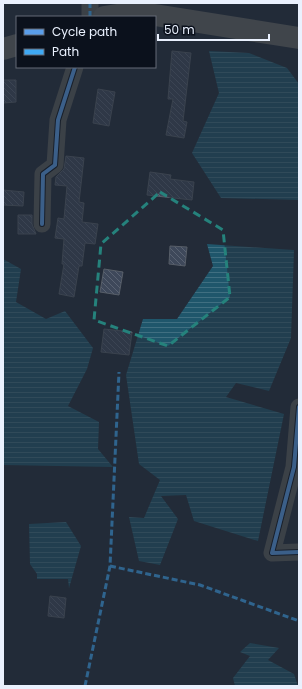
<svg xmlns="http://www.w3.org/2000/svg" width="302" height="689" viewBox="0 0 302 689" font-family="Poppins,sans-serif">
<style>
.water{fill:url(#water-rules)}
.building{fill:url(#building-back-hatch);stroke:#575e68}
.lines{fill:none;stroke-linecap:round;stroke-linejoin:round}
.minor{stroke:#5a5b59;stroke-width:17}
.major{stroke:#646563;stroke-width:22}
.quiet{stroke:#3fa9f5;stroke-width:3;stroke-dasharray:6 3;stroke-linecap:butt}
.cycleway-casing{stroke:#0b111c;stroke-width:6}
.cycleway{stroke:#5a9eea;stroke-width:4}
.marked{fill:none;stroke:#25827c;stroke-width:3;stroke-dasharray:8 5;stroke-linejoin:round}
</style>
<defs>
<pattern id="water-rules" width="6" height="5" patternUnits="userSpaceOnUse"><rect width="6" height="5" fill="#1f566b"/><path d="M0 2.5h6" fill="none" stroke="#406f81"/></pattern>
<pattern id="building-back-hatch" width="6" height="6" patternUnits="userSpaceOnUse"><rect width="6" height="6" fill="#3e485a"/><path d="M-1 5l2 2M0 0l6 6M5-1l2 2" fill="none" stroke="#5a6373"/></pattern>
</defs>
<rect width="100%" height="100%" fill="#232b38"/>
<!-- water -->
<g class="water">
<path d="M209,51l40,2 38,15 12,16v116l-78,-2 -29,-45 27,-60z"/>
<path d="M207,244l87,6 -3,88 -22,53 -33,-8 -10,14 58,17 -26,127 -64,-20 -8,-26 -25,1 17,23 -18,46 -21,-4 -10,-44 15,1 16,-38 -21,-16 -13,-89 17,-56h34l36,-53z"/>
<path d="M3,259l18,10 -5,33 30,17 19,-8 28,37 -6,21 -19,37 31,16 -1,27 15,18 -110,-2z"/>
<path d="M66,522l15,24 -12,42 -1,-9h-31v-5l-7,-10 -1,-40z"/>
<path d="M250,643l29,5 -11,12 26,14 4,12h-63l-2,-8 17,-22 -10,-4z"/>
</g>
<!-- building -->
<g class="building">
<path d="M172,51l19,2 -8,68 4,1 -3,16 -18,-3 7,-36h-5z"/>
<path d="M3,80h13v22l-13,1z"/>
<path d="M98,89l17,3 -6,34 -16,-3z"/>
<path d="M66,156l18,2 -5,44 5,1 -2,19 16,2 -3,20 -10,-1 -3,23h-3l-5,31 -15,-3 5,-30h-2l2,-25 -9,-1 3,-20 6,1 3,-33 -12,-1 1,-8 8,-8z"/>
<path d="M150,172l21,3 -1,4 24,3 -2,18 -45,-5z"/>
<path d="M3,190l21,2 -1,14 -20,-1z"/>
<path d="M18,215h14v9l4,10h-18z"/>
<path d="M170,246l17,1 -2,19 -16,-2z"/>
<path d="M104,269l19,3 -4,23 -19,-3z"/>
<path d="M104,329l28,3 -3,23 -28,-3z"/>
<path d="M50,596l16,2 -2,20 -16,-2z"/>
</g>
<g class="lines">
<!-- minor -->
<g class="minor">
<path d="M90,17v-14"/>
<path d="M42,224l1,-50 12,-9 3,-45 17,-53"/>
<path d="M299,407l-5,60 -22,86 27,-1"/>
</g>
<!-- major -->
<g class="major">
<path d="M104,17l32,-5 163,26"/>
<path d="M3,49l14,-4"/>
</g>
<!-- quiet -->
<g class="quiet">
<path d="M90,17v-14"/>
<path d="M110,566l90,19 99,36"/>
<path d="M85,686l25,-120 9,-194"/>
</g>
<!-- cycleway casing -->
<g class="cycleway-casing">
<g id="cycleway">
<path d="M42,224l1,-50 12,-9 3,-45 17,-53"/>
<path d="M299,407l-5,60 -22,86 27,-1"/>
</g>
</g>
<!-- cycleway -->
<use href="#cycleway" class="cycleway"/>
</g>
<!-- marked area -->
<path d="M0 0H302V689H0ZM160,192l63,38 7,67 -62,49 -74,-26 7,-76z" fill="#232b38" fill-opacity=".55" fill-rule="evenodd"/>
<path class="marked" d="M160,192l63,38 7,67 -62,49 -74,-26 7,-76z"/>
<!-- border -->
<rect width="302" height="689" fill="none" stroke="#eaf1fe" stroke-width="8"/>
<!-- legend -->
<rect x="16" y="16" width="140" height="52" fill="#0b111c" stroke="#646b76"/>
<rect x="24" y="29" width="20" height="6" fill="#5a9eea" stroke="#646b76"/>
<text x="52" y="36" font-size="12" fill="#eaf1fe">Cycle path</text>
<rect x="24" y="49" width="20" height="6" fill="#3fa9f5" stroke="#646b76"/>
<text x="52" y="56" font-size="12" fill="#eaf1fe">Path</text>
<!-- scale -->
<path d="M158 34v6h111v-6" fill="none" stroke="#eaf1fe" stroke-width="2"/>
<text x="164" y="34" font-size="12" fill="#eaf1fe" stroke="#0b111c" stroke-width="3" paint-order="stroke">50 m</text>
</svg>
